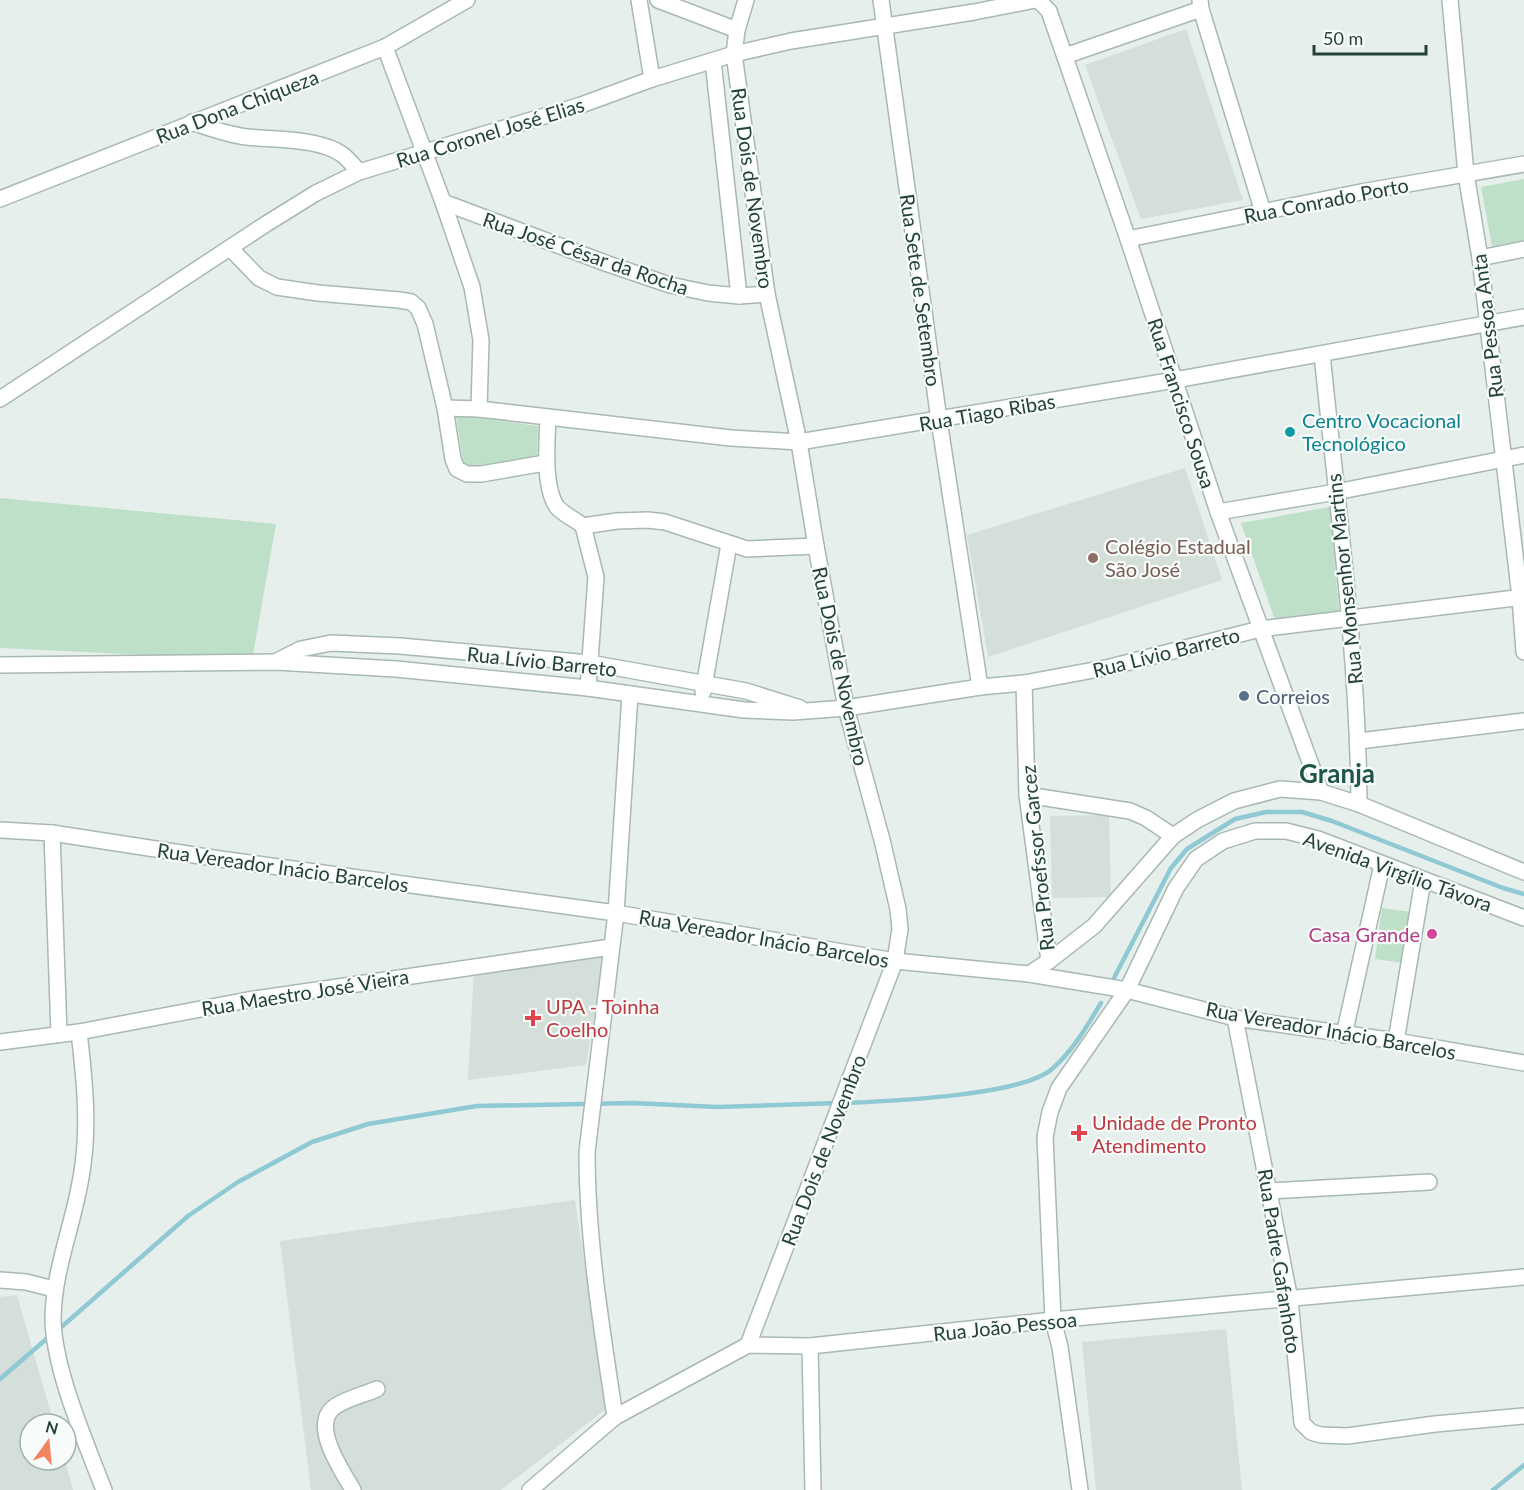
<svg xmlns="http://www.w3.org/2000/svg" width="1524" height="1490" viewBox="0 0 1524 1490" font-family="Lato,sans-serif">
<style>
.built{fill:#d4dfda}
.green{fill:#bfe0c8}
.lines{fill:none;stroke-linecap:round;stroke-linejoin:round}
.stream{stroke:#8ec9d4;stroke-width:4.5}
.minor-casing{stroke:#a8b8b2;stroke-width:18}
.minor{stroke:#fff;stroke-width:15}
.culture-dot{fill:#0f9aa8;stroke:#f7fbf9;stroke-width:2}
.education-dot{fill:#8d6e63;stroke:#f7fbf9;stroke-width:2}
.service-dot{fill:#5c6f8a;stroke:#f7fbf9;stroke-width:2}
.hotel-dot{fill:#d1479c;stroke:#f7fbf9;stroke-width:2}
.health-dot{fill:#e0444e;stroke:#f7fbf9;stroke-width:2}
.labels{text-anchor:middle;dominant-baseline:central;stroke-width:4.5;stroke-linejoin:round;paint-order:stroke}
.street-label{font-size:20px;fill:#24423a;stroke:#f7fbf9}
.culture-label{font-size:20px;fill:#0d838f;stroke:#f7fbf9;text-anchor:start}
.education-label{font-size:20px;fill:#785e54;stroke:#f7fbf9;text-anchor:start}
.service-label{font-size:20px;fill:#4e5e75;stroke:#f7fbf9;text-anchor:start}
.hotel-label{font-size:20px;fill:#b23c85;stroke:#f7fbf9;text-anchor:end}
.health-label{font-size:20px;fill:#be3a42;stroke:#f7fbf9;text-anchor:start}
.district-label{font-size:26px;font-weight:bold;fill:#1f5548;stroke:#f7fbf9}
</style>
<rect width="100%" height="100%" fill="#e6efeb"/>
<!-- built -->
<g class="built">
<path d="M1186,29l57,171 -102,19 -56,-154z"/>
<path d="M1185,468l37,112 -234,77 -21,-122z"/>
<path d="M1109,815l2,82 -59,1 -2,-82z"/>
<path d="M604,953l-18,112 -118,15 6,-109z"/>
<path d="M575,1200l31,209 -105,81h-190l-31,-249z"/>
<path d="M17,1295l37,129h-24v36h35l8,30h-73v-193z"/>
<path d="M1226,1329l16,161h-146l-14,-148z"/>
</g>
<!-- green -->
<g class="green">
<path d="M1524,179v61l-32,6 -11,-59z"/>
<path d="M456,415l82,11 -1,30 -73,12z"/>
<path d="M0,498l276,26 -24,136 -252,-12z"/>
<path d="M1330,507l9,105 -64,8 -34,-97z"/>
<path d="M1382,908l29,4 -7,51 -29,-4z"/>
</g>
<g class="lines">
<!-- stream -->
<g class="stream">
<path d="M1114,978l57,-110 16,-19 48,-30 31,-7h36l30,9 171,67 21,6"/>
<path d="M845,1103c44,-2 176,-7 207,-34 21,-18 35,-43 49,-66"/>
<path d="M58,1330l130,-114 50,-34 74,-40 56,-18 109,-18 156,-3 84,4 120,-4"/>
<path d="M0,1379l51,-44"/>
<path d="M1493,1490l31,-25"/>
</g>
<!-- minor casing -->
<g class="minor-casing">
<g id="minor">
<path d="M639,0l13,79"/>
<path d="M658,0l79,30"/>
<path d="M746,0l-9,30 -3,24 33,240 32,148 17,104 30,162 36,132 16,69 2,20 -5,32 -147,384"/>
<path d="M881,0l58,420 41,267"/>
<path d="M1038,0l11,11 79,228 90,273 103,280"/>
<path d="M1200,0l1,9 62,203"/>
<path d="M1450,0l16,174 14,84 40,339 4,55"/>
<path d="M385,47l58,155 29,85 9,53 -2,69"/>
<path d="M1065,56l136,-47"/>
<path d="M713,61l26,235"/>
<path d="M192,122c18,6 36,13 55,15 27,3 73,1 96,18 6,5 11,11 16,17"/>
<path d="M0,199l385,-152 82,-47"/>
<path d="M443,202l165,62 62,21 38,8 31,3 28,-2"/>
<path d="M1128,239l233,-47 163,-28"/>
<path d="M230,248l29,30 18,9 41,6 81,7 12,2 7,6 7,16 20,84 8,51 4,10 10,5h14l64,-11"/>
<path d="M1480,258l44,-9"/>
<path d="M1322,354c15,150 36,299 37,450"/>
<path d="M0,399l266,-175 50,-31 43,-21 222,-67 71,-26 82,-25 57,-13 183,-29 61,-12"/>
<path d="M445,408l34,1 252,29 68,4 376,-62 349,-63"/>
<path d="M548,418c-1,24 -5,69 9,89 6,7 19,13 26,19l13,51 -8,111"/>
<path d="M1218,512l118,-20 188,-37"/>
<path d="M583,526l34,-5 31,-1 17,2 82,27 69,-3"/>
<path d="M279,660l22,-11 30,-6 69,3 190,17 156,28 54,17"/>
<path d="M0,665l276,-3 120,7 192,19 156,22 49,2 53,-4 134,-21 44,-4 86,-16 150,-38 264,-32"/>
<path d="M1024,683l3,112 22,166"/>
<path d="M703,692l26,-148"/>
<path d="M1359,741l165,-20"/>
<path d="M1027,795l103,16 16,7 27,18"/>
<path d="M0,830l52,3 168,26 396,54 279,48 134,13 98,16 108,28 161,23 128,22"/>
<path d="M52,833l7,201"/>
<path d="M1029,974l20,-13 45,-35 79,-90 24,-16 37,-19 46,-12 41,3 38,12 165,68"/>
<path d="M1235,1018l55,282 12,123 9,9 10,3 26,1 88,-12 89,-8"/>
<path d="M79,1032c5,43 10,89 4,132 -6,53 -30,103 -30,156 1,50 33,123 51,170"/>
<path d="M1344,1035l38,-170"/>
<path d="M1396,1041l27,-161"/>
<path d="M0,1042l79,-10 169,-32 363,-53"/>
<path d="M1270,1191l159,-9"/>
<path d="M0,1280l26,2 28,7"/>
<path d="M810,1346l3,144"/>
<path d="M615,1417c-13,-87 -28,-176 -28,-265l29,-239 14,-219"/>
<path d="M353,1490c-10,-18 -42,-63 -20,-82 11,-9 30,-13 44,-19"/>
<path d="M530,1490l85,-73 133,-72 62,1 243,-26 471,-43"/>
<path d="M1080,1490l-20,-143 -7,-27 -8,-183 5,-25 9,-24 68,-98 49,-102 20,-29 27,-18 32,-10h31l32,8 206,79"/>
</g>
</g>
<!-- minor -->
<use href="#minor" class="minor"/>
</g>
<!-- markers -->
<circle class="culture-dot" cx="1290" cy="432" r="6"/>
<circle class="education-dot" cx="1093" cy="558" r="6"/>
<circle class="service-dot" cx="1244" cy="696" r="6"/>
<circle class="hotel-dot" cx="1432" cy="934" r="6"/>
<g class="health-dot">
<path d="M530 1009h6v6h6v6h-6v6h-6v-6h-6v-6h6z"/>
<path d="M1076 1124h6v6h6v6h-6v6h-6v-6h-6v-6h6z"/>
</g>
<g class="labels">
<!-- street labels -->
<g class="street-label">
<text transform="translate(237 106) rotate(-21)">Rua Dona Chiqueza</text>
<text transform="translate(490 132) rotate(-17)">Rua Coronel José Elias</text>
<text transform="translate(753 188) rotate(82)">Rua Dois de Novembro</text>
<text transform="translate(1326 200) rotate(-11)">Rua Conrado Porto</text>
<text transform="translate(586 253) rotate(19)">Rua José César da Rocha</text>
<text transform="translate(921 290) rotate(82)">Rua Sete de Setembro</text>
<text transform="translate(1487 326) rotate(-97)">Rua Pessoa Anta</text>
<text transform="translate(1182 403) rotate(72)">Rua Francisco Sousa</text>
<text transform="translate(987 412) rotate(-10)">Rua Tiago Ribas</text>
<text transform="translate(1344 579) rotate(-96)">Rua Monsenhor Martins</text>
<text transform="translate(1166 652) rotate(-14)">Rua Lívio Barreto</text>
<text transform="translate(542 661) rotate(6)">Rua Lívio Barreto</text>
<text transform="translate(841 666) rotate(78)">Rua Dois de Novembro</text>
<text transform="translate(1037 858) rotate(-96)">Rua Proefssor Garcez</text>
<text transform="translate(283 867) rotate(8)">Rua Vereador Inácio Barcelos</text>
<text transform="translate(1398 871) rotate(20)">Avenida Virgílio Távora</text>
<text transform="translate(764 938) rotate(10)">Rua Vereador Inácio Barcelos</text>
<text transform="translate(305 992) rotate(-9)">Rua Maestro José Vieira</text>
<text transform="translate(1331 1030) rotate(10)">Rua Vereador Inácio Barcelos</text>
<text transform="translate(823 1150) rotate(-69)">Rua Dois de Novembro</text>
<text transform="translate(1280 1261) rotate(81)">Rua Padre Gafanhoto</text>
<text transform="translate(1005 1326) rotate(-6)">Rua João Pessoa</text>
</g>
<!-- culture labels -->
<g class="culture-label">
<text x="1302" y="420">Centro Vocacional<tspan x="1302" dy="23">Tecnológico</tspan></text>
</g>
<!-- education labels -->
<g class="education-label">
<text x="1105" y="546">Colégio Estadual<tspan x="1105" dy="23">São José</tspan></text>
</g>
<!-- service labels -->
<g class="service-label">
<text x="1256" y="696">Correios</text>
</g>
<!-- hotel labels -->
<g class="hotel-label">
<text x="1420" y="934">Casa Grande</text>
</g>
<!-- health labels -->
<g class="health-label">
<text x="546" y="1006">UPA - Toinha<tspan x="546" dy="23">Coelho</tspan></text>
<text x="1092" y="1122">Unidade de Pronto<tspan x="1092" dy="23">Atendimento</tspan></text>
</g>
<!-- district labels -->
<g class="district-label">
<text x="1337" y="773">Granja</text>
</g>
</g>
<!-- north arrow -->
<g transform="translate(48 1442) rotate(15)"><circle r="28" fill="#f7fbf9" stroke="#a3b1ad" stroke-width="1.5"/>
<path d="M0-4.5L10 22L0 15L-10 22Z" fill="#f4845f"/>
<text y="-9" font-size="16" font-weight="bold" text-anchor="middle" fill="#24423a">N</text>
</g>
<!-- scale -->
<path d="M1314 45v9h112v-9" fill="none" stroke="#24423a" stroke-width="3"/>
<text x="1323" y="45" font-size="18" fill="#24423a" stroke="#f7fbf9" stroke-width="4.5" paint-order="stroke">50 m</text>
</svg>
